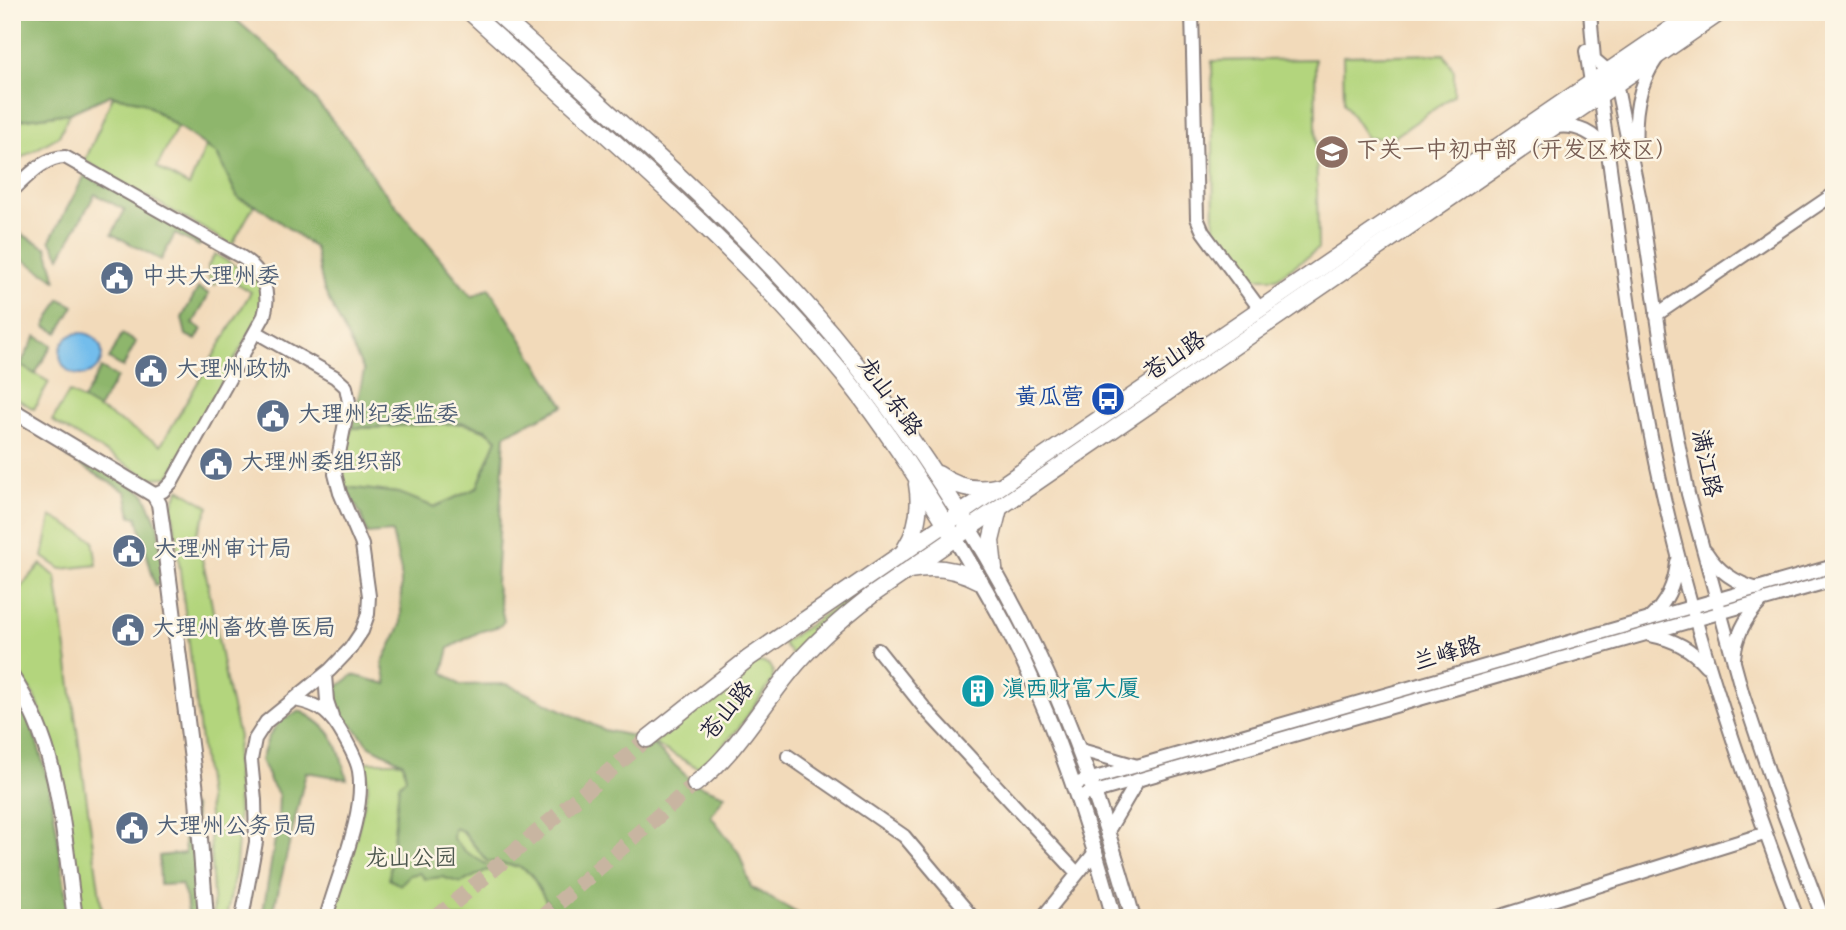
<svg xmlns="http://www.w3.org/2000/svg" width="1846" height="930" viewBox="0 0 1846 930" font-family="'Gochi Hand','LXGW WenKai TC',sans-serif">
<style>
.green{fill:#b3d57d;stroke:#6a7c5c;stroke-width:2}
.forest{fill:#8eb66c;stroke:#586c54;stroke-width:2}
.water{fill:#73bdec;stroke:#4a7094;stroke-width:2}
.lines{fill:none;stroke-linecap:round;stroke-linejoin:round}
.secondary-tunnel{stroke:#c8b5a1;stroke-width:16;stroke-dasharray:16 8;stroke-linecap:butt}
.minor-casing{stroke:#8a7e7a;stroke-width:16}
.tertiary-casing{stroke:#8a7e7a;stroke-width:18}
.secondary-casing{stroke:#8a7e7a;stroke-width:19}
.minor{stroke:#fff;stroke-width:12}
.tertiary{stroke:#fff;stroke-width:14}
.secondary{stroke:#fff;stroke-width:16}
.labels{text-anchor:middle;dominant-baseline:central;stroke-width:5;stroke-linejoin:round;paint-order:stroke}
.education-label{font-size:23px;fill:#785e54;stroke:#fcf5e5;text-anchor:start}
.service-label{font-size:23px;fill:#4e5e75;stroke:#fcf5e5;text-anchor:start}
.street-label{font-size:23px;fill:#22223b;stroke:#fcf5e5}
.transit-label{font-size:23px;fill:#164399;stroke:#fcf5e5;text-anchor:end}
.culture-label{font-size:23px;fill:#0d838f;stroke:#fcf5e5;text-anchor:start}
.park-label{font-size:23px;fill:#4e584f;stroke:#fcf5e5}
</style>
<rect width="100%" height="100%" fill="#fcf5e5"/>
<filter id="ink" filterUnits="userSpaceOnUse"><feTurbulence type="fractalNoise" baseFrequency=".0143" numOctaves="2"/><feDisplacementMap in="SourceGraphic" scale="14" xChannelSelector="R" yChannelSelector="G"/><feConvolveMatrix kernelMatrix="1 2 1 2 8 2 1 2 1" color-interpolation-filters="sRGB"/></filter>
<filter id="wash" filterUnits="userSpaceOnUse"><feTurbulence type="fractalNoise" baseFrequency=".00686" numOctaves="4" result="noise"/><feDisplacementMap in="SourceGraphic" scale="28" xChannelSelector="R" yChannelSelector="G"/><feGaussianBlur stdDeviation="1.57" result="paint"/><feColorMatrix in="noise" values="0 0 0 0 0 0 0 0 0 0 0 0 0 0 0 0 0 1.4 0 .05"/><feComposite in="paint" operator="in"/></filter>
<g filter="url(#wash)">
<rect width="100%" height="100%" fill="#f2daba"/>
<!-- green -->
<g class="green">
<path d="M1444,54l10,17v24l-61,43h-26l-23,-35 -1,-47z"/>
<path d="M1315,59l3,190 -41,29h-30l-33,-48 -2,-169z"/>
<path d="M113,96l30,6 34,25 -20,40 32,19 17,-40 11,8 21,44 16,7 -22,40 -147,-84z"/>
<path d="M70,113l-11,23 -47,27v-42z"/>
<path d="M215,254l44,26 6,25 -96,172 -19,1 -98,-57 17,-29 92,53 90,-153 -29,-18 -7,11 -5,-2 -2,-17z"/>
<path d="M12,361l37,21 -15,27 -22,-13z"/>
<path d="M436,423c24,0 42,0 61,16l-20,49 -43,19 -35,-14 -54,-6 -2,-30 9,-29h23z"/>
<path d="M179,489l30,18 -13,28 11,44 20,107 12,51 -3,18 3,75 -4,43 -9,45h-12l-6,-120 -36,-292z"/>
<path d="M51,516l42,24 4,25 -36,4 -18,-12z"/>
<path d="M902,560l2,5 -108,89 -4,1 -9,-12z"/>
<path d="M41,564l15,13 47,341h-22l-17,-117 -12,-58 -16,-44 -24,-37v-71l8,-3z"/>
<path d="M760,662l8,2 5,7v9l-35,49 -36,41 -48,-26 29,-26 70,-54z"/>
<path d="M365,762h38l84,99 33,6 11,7 25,44h-222l11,-36 23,-94z"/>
</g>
<!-- forest -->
<g class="forest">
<path d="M15,12h212l51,44 76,90 24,38 94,113 17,-9 75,118 -59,29 -9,149 8,37 -4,5 -21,6 -30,16 -6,24 17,13 47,-1 97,46 43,9 48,45 30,11 -14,21 28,37 12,34 55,31h-250l-25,-44 -11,-7 -33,-6 -24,-30 -9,-3 -1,11 13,13 28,17 -9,2 -24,12 -19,-6 -17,2 -5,-6 -10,2 -10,10 -11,-6 10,-94 7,-7 -3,-15 -33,-17 -18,-21 -10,-4 -10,-30 21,-16 34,9 -5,-21 19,-38v-53l-9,-40 -25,2 -6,-19 -16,-28 54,6 35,14 43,-19 20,-49 -12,-10 -21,-6 -112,5 12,-57 -40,-81 -9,-42 -56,-41 -21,-9 -21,-44 -74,-52 -33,-7 -40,18 -58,8v-106z"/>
<path d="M85,175l118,63 -4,8 -24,-12 -14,26 -49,-26 13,-24 -30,-16 -35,63 -10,-17z"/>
<path d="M12,229l35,19 9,32 -44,-27z"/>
<path d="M198,288l11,6 -16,30 9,5 -6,11 -10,-5 -4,-17z"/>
<path d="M60,299l14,7 -16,27 -13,-7z"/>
<path d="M122,334l14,8 -13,25 -14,-8z"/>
<path d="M36,336l16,9 -17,29 -15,-9z"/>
<path d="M101,368l16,9 -19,32 -15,-9z"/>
<path d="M72,450l72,43 14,33 6,57 -9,2 -18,-68 -6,-1 -5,-24 -58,-34z"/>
<path d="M12,692c40,54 47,160 57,226h-57z"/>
<path d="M300,711c34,17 38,33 47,68l-41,-7 -34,146h-10l16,-97 1,-26 -9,-14 -9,-21 7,-22 12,-18z"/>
<path d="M194,806l7,112h-12l-3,-20 -5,-14 -21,1 -1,-29 26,-3 -3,-46z"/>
</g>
<!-- water -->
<circle class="water" cx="81" cy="354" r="21"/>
</g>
<g filter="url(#ink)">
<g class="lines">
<!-- secondary-tunnel -->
<g class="secondary-tunnel">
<path d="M436,918l211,-179"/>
<path d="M541,918l154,-134"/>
</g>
<!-- minor casing -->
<g class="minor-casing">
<g id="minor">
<path d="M1192,12l5,206 6,14 57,77"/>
<path d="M1590,12l4,47 14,12 8,12 24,117 28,191 20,103 55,201 30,90 50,133"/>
<path d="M1586,51l5,31 9,12c19,134 33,271 64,404 33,144 81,282 133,420"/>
<path d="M1555,127c22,-3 41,6 52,25"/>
<path d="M1636,150c-2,-33 1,-64 21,-92"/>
<path d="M12,191c15,-14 32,-34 53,-34l178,101c20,13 28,35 21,58l-92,166 -9,9 -9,4"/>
<path d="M1656,315l178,-121"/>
<path d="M1706,552c12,19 29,31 52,37"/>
<path d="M1649,619c17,-15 26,-34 28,-57"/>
<path d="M1650,635c23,4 42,14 56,31"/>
<path d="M878,650l48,60 151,163"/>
<path d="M1734,658c2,-22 10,-39 26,-55"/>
<path d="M325,675l2,26 5,15"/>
<path d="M295,700c27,5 36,14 49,37 6,11 13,22 15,34 7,43 -22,105 -33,147"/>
<path d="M1081,750l56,16"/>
<path d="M788,756l116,80 69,82"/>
<path d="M1074,784l760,-218"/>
<path d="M1078,797l756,-217"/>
<path d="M1108,831l30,-51"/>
<path d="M242,918l14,-76 -1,-42 -4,-40 4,-21 11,-17 64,-52 20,-21 12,-18 6,-17 1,-18 -7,-51 -22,-52 -5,-19 14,-72 -3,-15 -11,-10 -79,-45"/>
<path d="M1042,918l54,-67"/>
<path d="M1495,918l269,-84"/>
</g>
</g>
<!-- tertiary casing -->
<g class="tertiary-casing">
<g id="tertiary">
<path d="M12,410l142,85 5,9 3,20 35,275 9,119"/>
<path d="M969,528c79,128 124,246 164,390"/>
<path d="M955,538c24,40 48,80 68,122 39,83 67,170 91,258"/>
<path d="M12,677c49,72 51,157 63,241"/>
</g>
</g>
<!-- secondary casing -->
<g class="secondary-casing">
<g id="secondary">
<path d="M470,12c129,118 265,230 376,366 39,49 72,101 105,154"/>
<path d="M496,12c108,97 221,191 317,300 58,66 107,137 153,211"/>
<path d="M938,474c19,14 39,18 62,12"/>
<path d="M905,549c13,-20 16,-42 12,-65"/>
<path d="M994,568l-3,-27 8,-33"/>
<path d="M910,570c25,-5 48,-1 70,11"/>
<path d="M647,739l102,-81 946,-646"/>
<path d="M695,784c39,-29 64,-74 94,-111 24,-30 53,-55 83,-78l849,-583"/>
</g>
</g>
<!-- minor -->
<use href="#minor" class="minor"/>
<!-- tertiary -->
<use href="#tertiary" class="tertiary"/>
<!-- secondary -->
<use href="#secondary" class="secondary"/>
</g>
</g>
<!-- icons -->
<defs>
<g id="school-disc" transform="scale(1.75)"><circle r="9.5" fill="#8d6e63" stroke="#fcf5e5"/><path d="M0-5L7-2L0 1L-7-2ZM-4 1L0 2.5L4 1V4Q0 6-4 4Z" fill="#fff"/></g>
<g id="civic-disc" transform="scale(1.75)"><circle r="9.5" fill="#5c6f8a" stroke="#fcf5e5"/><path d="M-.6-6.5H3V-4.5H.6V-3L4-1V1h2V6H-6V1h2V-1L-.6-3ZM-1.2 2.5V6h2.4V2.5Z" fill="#fff"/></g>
<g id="bus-disc" transform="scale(1.75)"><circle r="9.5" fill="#1a4fb4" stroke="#fcf5e5"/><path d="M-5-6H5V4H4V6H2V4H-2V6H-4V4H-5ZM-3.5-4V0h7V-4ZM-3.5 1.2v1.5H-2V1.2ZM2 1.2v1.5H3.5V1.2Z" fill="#fff"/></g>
<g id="building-disc" transform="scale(1.75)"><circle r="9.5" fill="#0f9aa8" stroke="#fcf5e5"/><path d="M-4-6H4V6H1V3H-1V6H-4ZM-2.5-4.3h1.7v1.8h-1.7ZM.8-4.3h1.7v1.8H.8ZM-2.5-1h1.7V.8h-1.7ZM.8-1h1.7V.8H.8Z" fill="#fff"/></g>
</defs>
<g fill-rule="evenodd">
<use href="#school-disc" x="1332" y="152"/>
<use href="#civic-disc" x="117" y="278"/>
<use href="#civic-disc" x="151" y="371"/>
<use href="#bus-disc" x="1108" y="399"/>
<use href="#civic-disc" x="273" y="416"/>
<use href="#civic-disc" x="216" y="464"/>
<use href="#civic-disc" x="129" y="551"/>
<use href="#civic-disc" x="128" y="630"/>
<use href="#building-disc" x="978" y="691"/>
<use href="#civic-disc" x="132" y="828"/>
</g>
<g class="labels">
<!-- education labels -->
<g class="education-label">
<text x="1356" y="152">下关一中初中部（开发区校区）</text>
</g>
<!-- service labels -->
<g class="service-label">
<text x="142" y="278">中共大理州委</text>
<text x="176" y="371">大理州政协</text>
<text x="298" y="416">大理州纪委监委</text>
<text x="241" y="464">大理州委组织部</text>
<text x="154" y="551">大理州审计局</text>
<text x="152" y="630">大理州畜牧兽医局</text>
<text x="156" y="828">大理州公务员局</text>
</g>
<!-- street labels -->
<g class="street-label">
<text transform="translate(1176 358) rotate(-34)">苍山路</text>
<text transform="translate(888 398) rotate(54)">龙山东路</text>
<text transform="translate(1704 464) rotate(78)">满江路</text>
<text transform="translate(1448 656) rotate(-16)">兰峰路</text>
<text transform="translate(729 712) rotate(-51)">苍山路</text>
</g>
<!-- transit labels -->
<g class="transit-label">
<text x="1084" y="399">黄瓜营</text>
</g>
<!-- culture labels -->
<g class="culture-label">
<text x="1002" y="691">滇西财富大厦</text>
</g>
<!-- park labels -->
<g class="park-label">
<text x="411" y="860">龙山公园</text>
</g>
</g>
<!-- margin -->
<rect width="1846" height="930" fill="none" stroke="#fcf5e5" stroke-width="42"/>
</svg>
